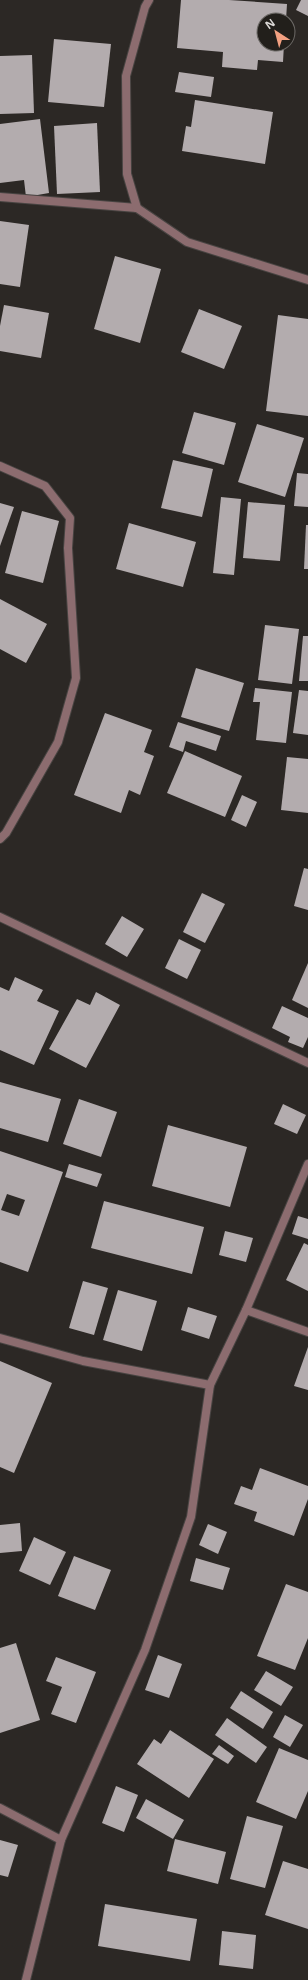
<svg xmlns="http://www.w3.org/2000/svg" width="308" height="1980" viewBox="0 0 308 1980" font-family="'Noto Sans',sans-serif">
<style>
.building{fill:#b3acae;fill-rule:evenodd}
.lines{fill:none;stroke-linecap:round;stroke-linejoin:round}
.street-casing{stroke:#484442;stroke-width:10}
.street{stroke:#8c6c6f;stroke-width:8}
</style>
<rect width="100%" height="100%" fill="#2c2825"/>
<!-- building -->
<g class="building">
<path d="M181,0h48l58,4 -1,16h-22v24h20l-1,18 -25,-2 -1,10 -35,-3 1,-15 -46,-4z"/>
<path d="M301,0h7v16l-12,-6z"/>
<path d="M54,39l57,5 -7,63 -56,-5z"/>
<path d="M32,55l2,58 -34,1v-58z"/>
<path d="M179,72l35,5 -3,20 -36,-5z"/>
<path d="M195,100l78,12 -8,52 -83,-13 4,-25 5,1z"/>
<path d="M40,119l9,74 -23,4 -2,-17 -24,3v-59z"/>
<path d="M97,123l3,69 -43,2 -3,-68z"/>
<path d="M0,221l29,4 -9,62 -20,-3z"/>
<path d="M115,256l46,13 -21,74 -46,-14z"/>
<path d="M4,305l45,8 -8,45 -41,-7v-25z"/>
<path d="M199,309l43,17 -18,43 -43,-17z"/>
<path d="M278,315l30,4v97l-42,-5z"/>
<path d="M194,412l42,11 -12,42 -42,-12z"/>
<path d="M257,424l47,14 -19,59 -47,-15z"/>
<path d="M173,460l40,9 -11,48 -41,-9z"/>
<path d="M297,473l11,1v33l-14,-1z"/>
<path d="M221,497l20,2 -7,76 -21,-2z"/>
<path d="M248,502l37,3 -5,56 -37,-3z"/>
<path d="M0,503l14,4 -14,39z"/>
<path d="M22,511l37,10 -16,62 -38,-10z"/>
<path d="M129,523l67,19 -13,45 -67,-18z"/>
<path d="M306,525h2v44h-4z"/>
<path d="M0,599l47,25 -21,39 -26,-14z"/>
<path d="M265,625l34,4 -7,55 -34,-4z"/>
<path d="M303,636h5v45h-9z"/>
<path d="M196,668l48,15 -15,48 -48,-14z"/>
<path d="M255,688l37,4 -6,51 -30,-3 4,-38h-7z"/>
<path d="M299,690l9,1v44l-15,-2z"/>
<path d="M105,713l47,17 -8,22 10,4 -14,39 -11,-5 -8,23 -47,-18z"/>
<path d="M178,722l43,14 -5,15 -30,-10 -3,11 -14,-5z"/>
<path d="M185,751l57,25 -17,41 -58,-24z"/>
<path d="M287,757l21,2v54l-27,-3z"/>
<path d="M242,795l15,7 -11,25 -15,-7z"/>
<path d="M304,868l4,1v41l-14,-4z"/>
<path d="M202,893l23,11 -20,39 -22,-11z"/>
<path d="M122,916l22,13 -17,28 -22,-13z"/>
<path d="M179,939l22,11 -14,29 -22,-11z"/>
<path d="M308,963v45l-16,-8z"/>
<path d="M15,977l28,13 -6,11 22,10 -25,54 -34,-15v-63l9,4z"/>
<path d="M96,992l24,13 -34,63 -37,-19 28,-50 13,6z"/>
<path d="M282,1006l26,12v19l-5,11 -15,-6 2,-5 -18,-9z"/>
<path d="M0,1082l61,17 -13,43 -48,-14z"/>
<path d="M79,1099l38,13 -16,45 -38,-13z"/>
<path d="M283,1104l23,11 -9,19 -23,-10z"/>
<path d="M168,1125l79,22 -17,60 -78,-21z"/>
<path d="M0,1151l63,21 -35,100 -28,-10zM7,1194l18,6 -6,16 -18,-6z"/>
<path d="M69,1164l33,10 -5,13 -32,-10z"/>
<path d="M104,1201l100,26 -12,47 -101,-26z"/>
<path d="M298,1216l10,3v20l-16,-5z"/>
<path d="M225,1231l28,7 -7,24 -27,-7z"/>
<path d="M304,1243l4,2v46l-22,-11z"/>
<path d="M83,1281l25,7 -14,47 -25,-7z"/>
<path d="M118,1290l39,11 -15,50 -39,-11z"/>
<path d="M188,1307l29,9 -8,23 -28,-9z"/>
<path d="M308,1347v43l-14,-4z"/>
<path d="M0,1361l52,22 -38,90 -14,-6z"/>
<path d="M260,1468l48,18v13l-14,37 -40,-15 3,-9 -23,-8 7,-18 11,4z"/>
<path d="M20,1523l2,28 -22,2v-28z"/>
<path d="M208,1524l19,8 -9,22 -19,-9z"/>
<path d="M34,1537l32,15 -16,33 -31,-14z"/>
<path d="M74,1556l37,14 -16,40 -37,-14z"/>
<path d="M196,1558l34,10 -7,22 -33,-9z"/>
<path d="M286,1584l22,8v46l-13,32 -38,-14z"/>
<path d="M16,1643l24,77 -40,13v-85z"/>
<path d="M158,1655l24,9 -13,34 -24,-8z"/>
<path d="M56,1657l40,15 -20,51 -25,-9 11,-27 -16,-6z"/>
<path d="M266,1671l27,16 -12,19 -27,-16z"/>
<path d="M241,1691l32,21 -10,17 -33,-21z"/>
<path d="M285,1715l18,10 -13,22 -17,-10z"/>
<path d="M227,1718l40,29 -11,16 -41,-28z"/>
<path d="M170,1730l44,29 -25,39 -52,-34 17,-25 7,5z"/>
<path d="M219,1745l15,11 -6,8 -16,-10z"/>
<path d="M279,1748l29,12v31l-12,28 -40,-17z"/>
<path d="M116,1786l22,9 -14,37 -22,-9z"/>
<path d="M146,1799l38,21 -11,19 -37,-21z"/>
<path d="M247,1816l36,10 -18,62 -35,-9z"/>
<path d="M175,1839l51,13 -8,32 -51,-13z"/>
<path d="M0,1840l18,5 -10,32 -8,-2z"/>
<path d="M283,1861l25,8v60l-43,-14z"/>
<path d="M105,1904l92,15 -7,42 -92,-15z"/>
<path d="M222,1931l34,4 -3,34 -34,-4z"/>
</g>
<g class="lines">
<!-- street casing -->
<g class="street-casing">
<g id="street">
<path d="M0,197l137,11 50,34 121,38"/>
<path d="M137,208l-10,-34 -1,-98 19,-69 4,-7"/>
<path d="M0,466l45,20 25,32 -2,30 8,130 -18,64 -52,91 -6,6"/>
<path d="M0,917l308,146"/>
<path d="M246,1310l62,22"/>
<path d="M0,1338l83,23 127,24"/>
<path d="M0,1808l61,32"/>
<path d="M26,1980l35,-140 84,-190 46,-133 19,-132 36,-75 62,-146"/>
</g>
</g>
<!-- street -->
<use href="#street" class="street"/>
</g>
<!-- north arrow -->
<g transform="translate(276 32) rotate(324)"><circle r="19" fill="#221f1b" stroke="#6d6a67"/>
<path d="M0-3L7 15L0 10L-7 15Z" fill="#f2a081"/>
<text y="-6" font-size="11" font-weight="bold" text-anchor="middle" fill="#dddad8">N</text>
</g>
</svg>
